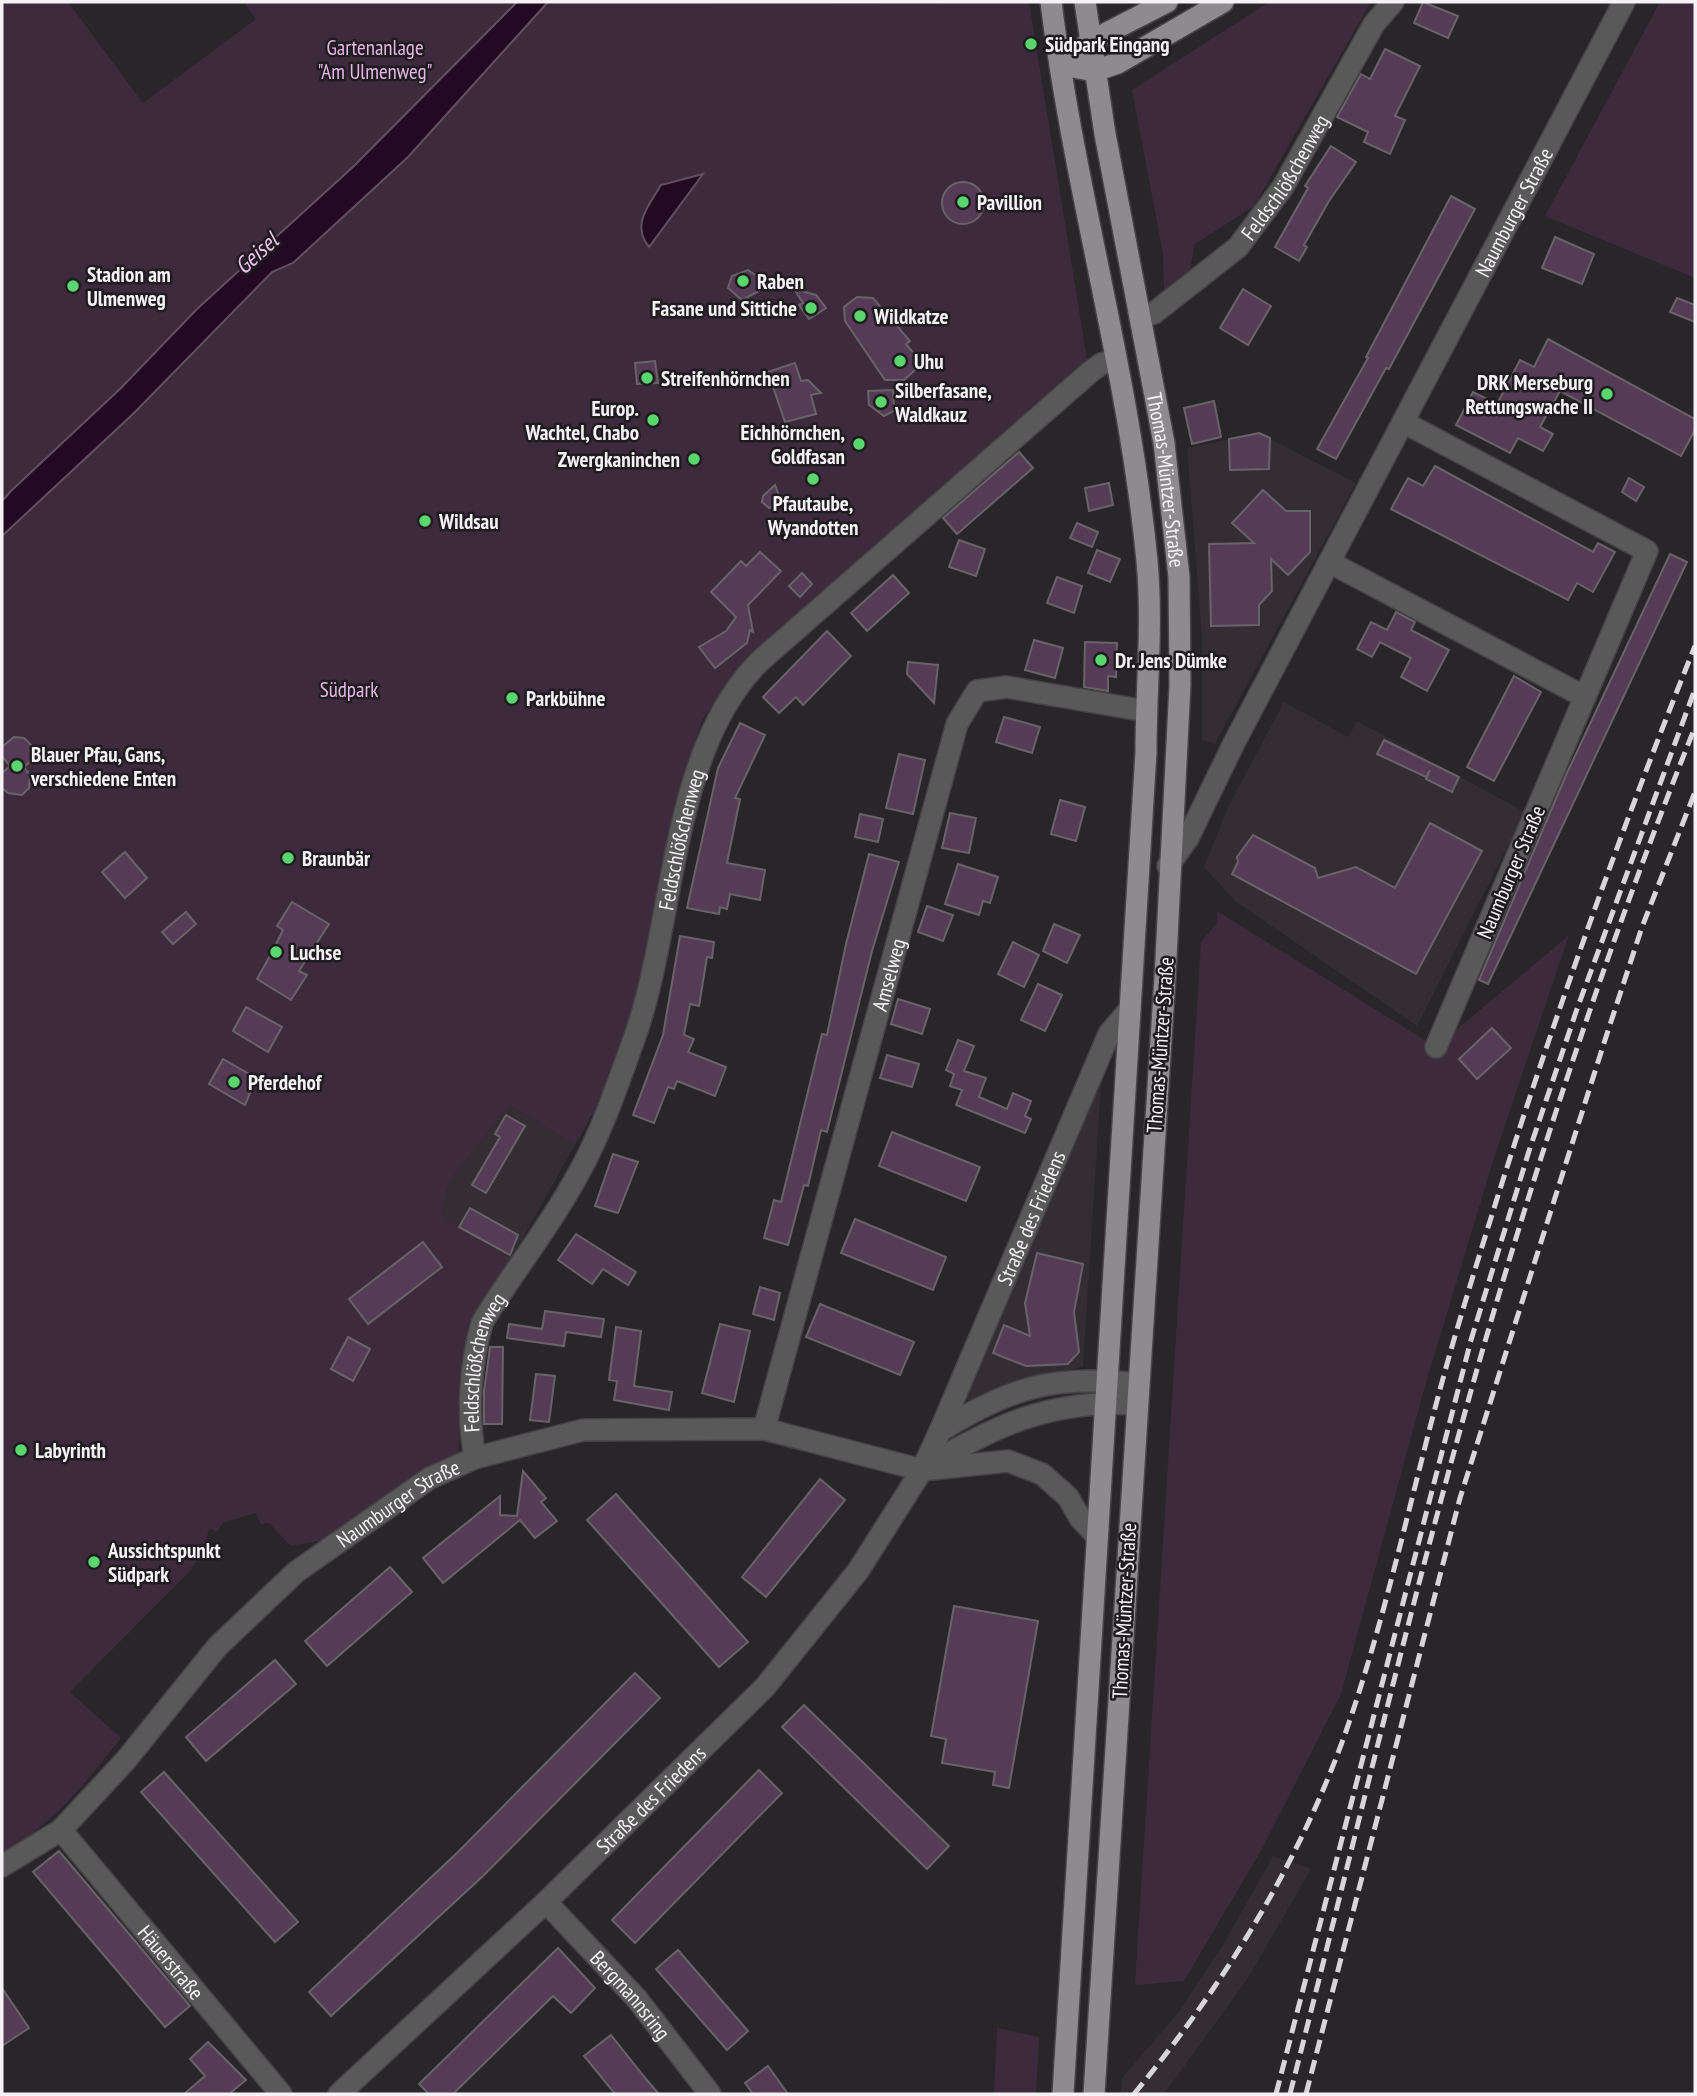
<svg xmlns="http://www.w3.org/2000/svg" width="1697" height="2096" viewBox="0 0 1697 2096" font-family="'PT Sans Narrow',sans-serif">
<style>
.built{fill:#342d34}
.green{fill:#3d2b3d}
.water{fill:#230a23;stroke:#625062;stroke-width:2}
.building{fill:#563b57;stroke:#676467;stroke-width:2}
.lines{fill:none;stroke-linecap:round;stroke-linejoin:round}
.minor-casing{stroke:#454345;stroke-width:24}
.major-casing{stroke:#454345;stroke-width:24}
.minor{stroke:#5a595a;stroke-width:21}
.major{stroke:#8d8b8d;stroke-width:21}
.rail{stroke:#d7d5d7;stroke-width:5;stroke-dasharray:14 7;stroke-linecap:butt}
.poi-dot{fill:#5bd56e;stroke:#1f1c1f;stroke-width:2.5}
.labels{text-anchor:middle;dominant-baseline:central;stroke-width:5;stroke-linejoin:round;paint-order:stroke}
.poi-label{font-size:21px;font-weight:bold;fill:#f4f2f4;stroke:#1f1c1f;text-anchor:start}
.park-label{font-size:21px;fill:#e8b5e8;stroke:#1f1c1f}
.street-label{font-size:21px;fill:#f4f2f4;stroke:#1f1c1f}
.water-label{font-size:23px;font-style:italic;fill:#f4c1f4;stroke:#1f1c1f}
</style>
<rect width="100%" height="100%" fill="#282628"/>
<!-- built -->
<g class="built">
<path d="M1259,433l97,50 -141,261 -13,-4v-103l-15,-189z"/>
<path d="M1284,702l64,35 9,-16 168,91 -108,214 -182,-125 -31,-34 24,-60z"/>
<path d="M1096,1080l5,4 -18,283 -42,8 -68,26 -8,-2z"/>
<path d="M509,1105l66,40 -64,114 -70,-43 8,-34z"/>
<path d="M1273,1856l38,13 -63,109 -84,116h-46l3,-4 1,-12 55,-64 47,-71z"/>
</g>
<!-- green -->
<g class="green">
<path d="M2,2h66l75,101 113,-84 -12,-17h273l-163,164 -157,143 -76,79 -119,113z"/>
<path d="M548,2l313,2 168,-2 59,363 -354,310 -32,45 -14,46 -53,235 -28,88 -32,56 -66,-40 -60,77 -8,34 70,43 -43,84 -10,114 -43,20 -91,63 -33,6 -22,-23 -8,1 -6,-11 -32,10 -6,9 -8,-4 -4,19 -15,24 -120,121 51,46c-39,49 -65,83 -119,116v-1318l131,-122 139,-142 21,-9 115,-106z"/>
<path d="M1269,2h102l-117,204 -59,38 -5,25 -26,22 -1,-37 -31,-164z"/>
<path d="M1660,2h35v276l-150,-62z"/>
<path d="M1217,911l219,136 133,-112 -76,226 -68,225 -84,308 -79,155 -78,132 -49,4 66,-1043 16,-19z"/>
<path d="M997,2028l42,9 -3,57h-42z"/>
</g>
<!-- water -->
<g class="water">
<path d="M517,2h31l-140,155 -115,106 -21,9 -139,142 -131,122v-35l9,-10 110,-103 76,-79 157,-143z"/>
<path d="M703,174l-54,73c-18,-22 -1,-40 12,-62z"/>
</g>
<!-- building -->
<g class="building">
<path d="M1423,2l35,14 -10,22 -34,-15z"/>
<path d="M1385,49l35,17 -25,50 10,4 -15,34 -26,-12 4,-10 -31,-15 24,-43 9,5z"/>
<path d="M1331,146l25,16 -27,39 -25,44 3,2 -8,14 -24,-14 33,-59 -3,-2z"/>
<circle cx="963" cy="203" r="21"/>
<path d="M1451,196l24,13 -86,160 -3,-1 -50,91 -19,-10 51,-91 -2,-1z"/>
<path d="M1555,237l39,17 -12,30 -40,-16z"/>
<path d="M748,270l9,6 -1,10 3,5 -17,9 -14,-12 4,-12z"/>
<path d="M794,289l22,6 10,13 -17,11 -10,-14 4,-2z"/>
<path d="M1243,289l28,17 -23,39 -28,-17z"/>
<path d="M857,297l16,1 37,43 -4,3 9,11 1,14 -12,11h-19l-40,-59 -1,-14z"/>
<path d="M1677,298l18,7v17l-25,-10z"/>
<path d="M1548,339l147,80v11l-14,26 -121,-65 -20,36 13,7 -10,17 -25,-13 -8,15 -54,-28 17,-33 24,12 23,-44 14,7z"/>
<path d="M655,361l3,22 -21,1 -2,-21z"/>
<path d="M795,363l6,18 7,-1 13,13 -10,2 5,19 -31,8 -17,-50z"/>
<path d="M893,390l1,21 -10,5 -15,-11 -1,-14z"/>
<path d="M1214,401l7,36 -29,7 -8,-36z"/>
<path d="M1259,433l11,5 -1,31 -39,1 -1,-31z"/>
<path d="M1019,452l14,16 -76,66 -14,-16z"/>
<path d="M1435,466l158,86 5,-9 17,9 -22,40 -16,-9 -9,17 -177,-91 17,-31 15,8z"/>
<path d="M1629,478l15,9 -8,14 -14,-9z"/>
<path d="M1109,483l4,22 -24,6 -4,-23z"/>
<path d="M775,485l5,13 -2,7 -9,3 -7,-6 1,-6z"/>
<path d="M1263,490l23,21h24v41l-22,23 -17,-16 1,32 -13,14v20l-48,1 -2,-82 45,-1 -22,-20z"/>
<path d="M1077,523l21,9 -6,15 -22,-9z"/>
<path d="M959,540l26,9 -9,27 -27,-9z"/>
<path d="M1097,550l23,9 -10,23 -22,-9z"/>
<path d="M760,552l21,19 -33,34 5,27 -3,-2 -3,13 -32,25 -16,-21 27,-16 10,-14 -25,-25 30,-31 5,5z"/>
<path d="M1670,554l17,8 -199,422 -9,-4 87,-205z"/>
<path d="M802,573l10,11 -12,13 -11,-11z"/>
<path d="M893,575l16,18 -42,38 -16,-18z"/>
<path d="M1057,577l25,9 -8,27 -27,-10z"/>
<path d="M1396,612l19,10 -4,8 38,20 -22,41 -26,-14 10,-19 -31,-16 -8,15 -15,-8 14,-27 16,8z"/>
<path d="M827,631l24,25 -48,49 -7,-8 -17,16 -16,-16z"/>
<path d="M1034,640l29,8 -8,30 -30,-8z"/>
<path d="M1085,642l32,1 -1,34 -8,-1v15l-24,-4z"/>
<path d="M908,662l30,3 -4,38 -27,-29z"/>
<path d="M1514,676l27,16 -47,89 -27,-14z"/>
<path d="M1004,717l36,10 -8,26 -36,-11z"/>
<path d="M740,723l25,12 -30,63 5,1 -13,64 38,7 -5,30 -30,-6 -3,15 -7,-2 -1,7 -32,-6 31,-140z"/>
<path d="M14,737l10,1 9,9 -1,13 -8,7 6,8 -1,13 -7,7 -14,-2 -6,-5v-15l8,-7 -8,-10v-9z"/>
<path d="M1384,740l75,37 -7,15 -26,-13 4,-9 -4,7 -49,-23z"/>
<path d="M899,754l26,6 -12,54 -27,-6z"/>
<path d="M1060,800l25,7 -9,34 -25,-7z"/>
<path d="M950,813l26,5 -7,35 -27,-5z"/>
<path d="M860,814l23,5 -5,23 -23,-5z"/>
<path d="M1430,823l52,28 -66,123 -184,-100 6,-12 -1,-5 16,-22 62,33 3,10 38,-11 39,21z"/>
<path d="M125,852l22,26 -22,20 -23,-26z"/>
<path d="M869,854l30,8 -27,89 -45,181 -6,-2 -13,56 -4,-1 -16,60 -24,-7 10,-38 7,2 41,-168 5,1 19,-91z"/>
<path d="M958,864l40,13 -8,26 -7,-2 -4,14 -34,-11z"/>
<path d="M292,902l37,22 -30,47 8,4 -16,25 -34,-21 14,-25 12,-24 -6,-4z"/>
<path d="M927,906l26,9 -10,26 -25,-9z"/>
<path d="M186,912l10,12 -23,20 -11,-12z"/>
<path d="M1054,924l26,11 -13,28 -24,-12z"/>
<path d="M680,936l34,6 -2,16 -5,-1 -8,49 -9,-2 -6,31 10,4 -6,13 38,15 -11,29 -38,-15 -3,8 -6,-2 -14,36 -21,-8 30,-80z"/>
<path d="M1013,942l26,13 -15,32 -26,-13z"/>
<path d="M1038,984l24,11 -17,36 -24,-11z"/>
<path d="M898,999l32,10 -8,25 -31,-10z"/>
<path d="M246,1007l36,20 -14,25 -35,-21z"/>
<path d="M1492,1028l19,20 -34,31 -18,-20z"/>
<path d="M958,1040l16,6 -10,25 22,7 -7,19 28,12 6,-16 18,8 -6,15 6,3 -6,14 -69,-28 6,-15 -12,-4 4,-12 -8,-4z"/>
<path d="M887,1055l32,9 -7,23 -32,-9z"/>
<path d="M223,1059l33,19 -11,27 -36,-21z"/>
<path d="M506,1115l19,11 -39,67 -14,-8 28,-48 -5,-3z"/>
<path d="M892,1132l88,35 -14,34 -87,-35z"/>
<path d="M613,1154l25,8 -20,51 -23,-7z"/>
<path d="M470,1208l48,27 -8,20 -51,-28z"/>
<path d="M855,1219l91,38 -13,33 -92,-37z"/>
<path d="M576,1234l60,38 -8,13 -25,-16 -11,15 -34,-24z"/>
<path d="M423,1242l19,25 -74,57 -19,-25z"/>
<path d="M1037,1253l46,11 -9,48 5,40 -11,12 -42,2 -33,-13 11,-28 26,11 -5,-33z"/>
<path d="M760,1287l20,6 -6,27 -21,-6z"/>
<path d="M820,1304l94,38 -14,33 -94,-38z"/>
<path d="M545,1311l59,8 -3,18 -35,-5 -2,14 -57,-8 2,-14 33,5z"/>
<path d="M720,1324l30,7 -16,71 -32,-9z"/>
<path d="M616,1327l25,4 -7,55 38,6 -3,18 -55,-10 3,-19 -8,-1z"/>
<path d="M348,1337l22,12 -17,32 -22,-12z"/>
<path d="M490,1347h13l-1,77h-18v-33z"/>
<path d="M536,1374l19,2 -6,46 -19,-2z"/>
<path d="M523,1471l23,27 -5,4 16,19 -22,17 -15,-18 -77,63 -20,-25 77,-62v19l17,1z"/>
<path d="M820,1479l25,21 -79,97 -24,-20z"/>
<path d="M616,1494l132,148 -29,25 -132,-147z"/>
<path d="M390,1567l22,25 -85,74 -22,-25z"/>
<path d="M954,1606l84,15 -29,167 -16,-3 2,-13 -53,-9 4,-24 -15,-3z"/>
<path d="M275,1660l21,24 -90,77 -20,-24z"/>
<path d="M635,1673l25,25 -177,178 -152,140 -22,-24 149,-140z"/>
<path d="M804,1705l145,141 -22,23 -145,-142z"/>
<path d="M759,1770l23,23 -147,150 -23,-23z"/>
<path d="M164,1772l134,150 -23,20 -134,-150z"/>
<path d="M59,1851l131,155 -25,21 -132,-155z"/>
<path d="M558,1948l37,40 -24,25 -18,-17 -100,98h-24l-10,-10z"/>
<path d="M678,1950l70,81 -21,19 -71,-81z"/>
<path d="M2,1988l27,40 -27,18z"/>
<path d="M611,2035l35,44 13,15h-44l-31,-38z"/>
<path d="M208,2042l38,38 -17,14h-45l21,-18 -15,-17z"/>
<path d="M768,2066l20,28h-35l-8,-11z"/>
</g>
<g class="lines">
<!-- minor casing -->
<g class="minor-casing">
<g id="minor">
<path id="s1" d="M1140,318l14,-5 84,-66 45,-60 91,-163 19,-22"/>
<path d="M1403,422l244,129 -211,496"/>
<path d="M1329,562l256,135"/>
<path id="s2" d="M1168,866l20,-28 46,-95 390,-741"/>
<path id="s3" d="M764,1429l193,-705 20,-33 30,-4 139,24"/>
<path d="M940,1431c71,-44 115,-57 198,-47"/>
<path id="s4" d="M475,1458c-8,-43 -5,-93 7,-135 28,-47 63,-90 90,-138 27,-45 44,-96 62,-146 42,-116 35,-288 126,-378l329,-288 12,-9 15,-4"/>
<path d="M926,1467c71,-43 127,-68 211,-63"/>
<path id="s5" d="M61,1830l220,264"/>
<path id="s6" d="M2,1866l59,-36 65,-70 91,-113 79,-75 134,-94 45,-20 108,-28 181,-1 158,41 86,-9 34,13 26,23 12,21 16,17"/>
<path id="s7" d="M546,1902l91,97 73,95"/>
<path id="s8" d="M339,2094l207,-192 219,-215 93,-116 64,-101 18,-39 169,-397 21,-25"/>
</g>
</g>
<!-- major casing -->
<g class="major-casing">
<g id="major">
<path d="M1051,2c23,187 78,370 96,559 6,63 -1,127 -1,191l-83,1342"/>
<path id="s9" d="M1085,2l20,132 59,309 15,134 1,108 -15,292 -71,1117"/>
<path d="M1061,65l34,6 23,-8 105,-61"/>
<path d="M1061,65l30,-24 76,-39"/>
</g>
</g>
<!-- minor -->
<use href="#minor" class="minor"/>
<!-- major -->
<use href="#major" class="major"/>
<!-- rail -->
<g class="rail">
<path d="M1134,2094c88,-107 162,-225 210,-357 46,-130 72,-268 111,-401 69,-233 149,-464 240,-690"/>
<path d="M1276,2094l195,-754 58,-189 48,-142 118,-320"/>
<path d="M1290,2094c64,-250 123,-502 194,-749 61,-209 130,-416 211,-618"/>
<path d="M1306,2094l154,-596 144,-455 38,-116 53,-135"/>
</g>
</g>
<!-- markers -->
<g class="poi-dot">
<circle cx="1031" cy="44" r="7"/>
<circle cx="963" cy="202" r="7"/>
<circle cx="743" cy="281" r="7"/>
<circle cx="73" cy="286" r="7"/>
<circle cx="811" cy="308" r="7"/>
<circle cx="860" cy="316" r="7"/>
<circle cx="900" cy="361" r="7"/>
<circle cx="647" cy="378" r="7"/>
<circle cx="1607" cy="394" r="7"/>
<circle cx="881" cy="402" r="7"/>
<circle cx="653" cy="420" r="7"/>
<circle cx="859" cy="444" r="7"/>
<circle cx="694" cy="459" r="7"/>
<circle cx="813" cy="479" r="7"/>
<circle cx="425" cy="521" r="7"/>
<circle cx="1101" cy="660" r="7"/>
<circle cx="512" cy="698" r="7"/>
<circle cx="17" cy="766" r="7"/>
<circle cx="288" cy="858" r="7"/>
<circle cx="276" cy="952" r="7"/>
<circle cx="234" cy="1082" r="7"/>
<circle cx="21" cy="1450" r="7"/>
<circle cx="94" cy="1562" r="7"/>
</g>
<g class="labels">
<!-- poi labels -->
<g class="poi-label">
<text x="1045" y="44">Südpark Eingang</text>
<text x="977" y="202">Pavillion</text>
<text x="87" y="274">Stadion am<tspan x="87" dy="24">Ulmenweg</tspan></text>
<text x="757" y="281">Raben</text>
<text x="797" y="308" text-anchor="end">Fasane und Sittiche</text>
<text x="874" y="316">Wildkatze</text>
<text x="914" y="361">Uhu</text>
<text x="661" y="378">Streifenhörnchen</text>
<text x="1593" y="382" text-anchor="end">DRK Merseburg<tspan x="1593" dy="24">Rettungswache II</tspan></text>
<text x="895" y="390">Silberfasane,<tspan x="895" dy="24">Waldkauz</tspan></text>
<text x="639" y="408" text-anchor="end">Europ.<tspan x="639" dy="24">Wachtel, Chabo</tspan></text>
<text x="845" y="432" text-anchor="end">Eichhörnchen,<tspan x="845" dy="24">Goldfasan</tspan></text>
<text x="680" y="459" text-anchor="end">Zwergkaninchen</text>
<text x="813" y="503" text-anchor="middle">Pfautaube,<tspan x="813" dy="24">Wyandotten</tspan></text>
<text x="439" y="521">Wildsau</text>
<text x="1115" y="660">Dr. Jens Dümke</text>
<text x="526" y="698">Parkbühne</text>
<text x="31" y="754">Blauer Pfau, Gans,<tspan x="31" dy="24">verschiedene Enten</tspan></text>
<text x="302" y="858">Braunbär</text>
<text x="290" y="952">Luchse</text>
<text x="248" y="1082">Pferdehof</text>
<text x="35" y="1450">Labyrinth</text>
<text x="108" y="1550">Aussichtspunkt<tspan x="108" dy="24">Südpark</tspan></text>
</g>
<!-- park labels -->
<g class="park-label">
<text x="375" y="47">Gartenanlage<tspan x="375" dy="24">"Am Ulmenweg"</tspan></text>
<text x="349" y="689">Südpark</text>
</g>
<!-- street labels -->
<g class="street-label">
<text stroke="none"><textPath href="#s1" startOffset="206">Feldschlößchenweg</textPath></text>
<text stroke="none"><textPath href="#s2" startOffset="740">Naumburger Straße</textPath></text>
<text stroke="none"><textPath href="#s9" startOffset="485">Thomas-Müntzer-Straße</textPath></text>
<text stroke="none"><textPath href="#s4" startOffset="665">Feldschlößchenweg</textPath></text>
<text transform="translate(1511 872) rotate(-67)">Naumburger Straße</text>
<text stroke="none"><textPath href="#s3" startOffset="471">Amselweg</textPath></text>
<text transform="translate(1160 1045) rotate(-86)">Thomas-Müntzer-Straße</text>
<text stroke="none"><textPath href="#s8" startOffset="1132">Straße des Friedens</textPath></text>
<text stroke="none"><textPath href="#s4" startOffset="98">Feldschlößchenweg</textPath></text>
<text stroke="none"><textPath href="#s6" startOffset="542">Naumburger Straße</textPath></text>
<text transform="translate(1124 1611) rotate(-87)">Thomas-Müntzer-Straße</text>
<text stroke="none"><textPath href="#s8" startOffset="429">Straße des Friedens</textPath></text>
<text stroke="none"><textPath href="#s5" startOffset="172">Häuerstraße</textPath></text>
<text stroke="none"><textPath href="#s7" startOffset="126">Bergmannsring</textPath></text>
</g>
<!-- water labels -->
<g class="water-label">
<text transform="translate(256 253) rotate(-42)">Geisel</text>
</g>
</g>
<!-- border -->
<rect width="1697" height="2096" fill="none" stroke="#f4f2f4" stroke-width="7"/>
</svg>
